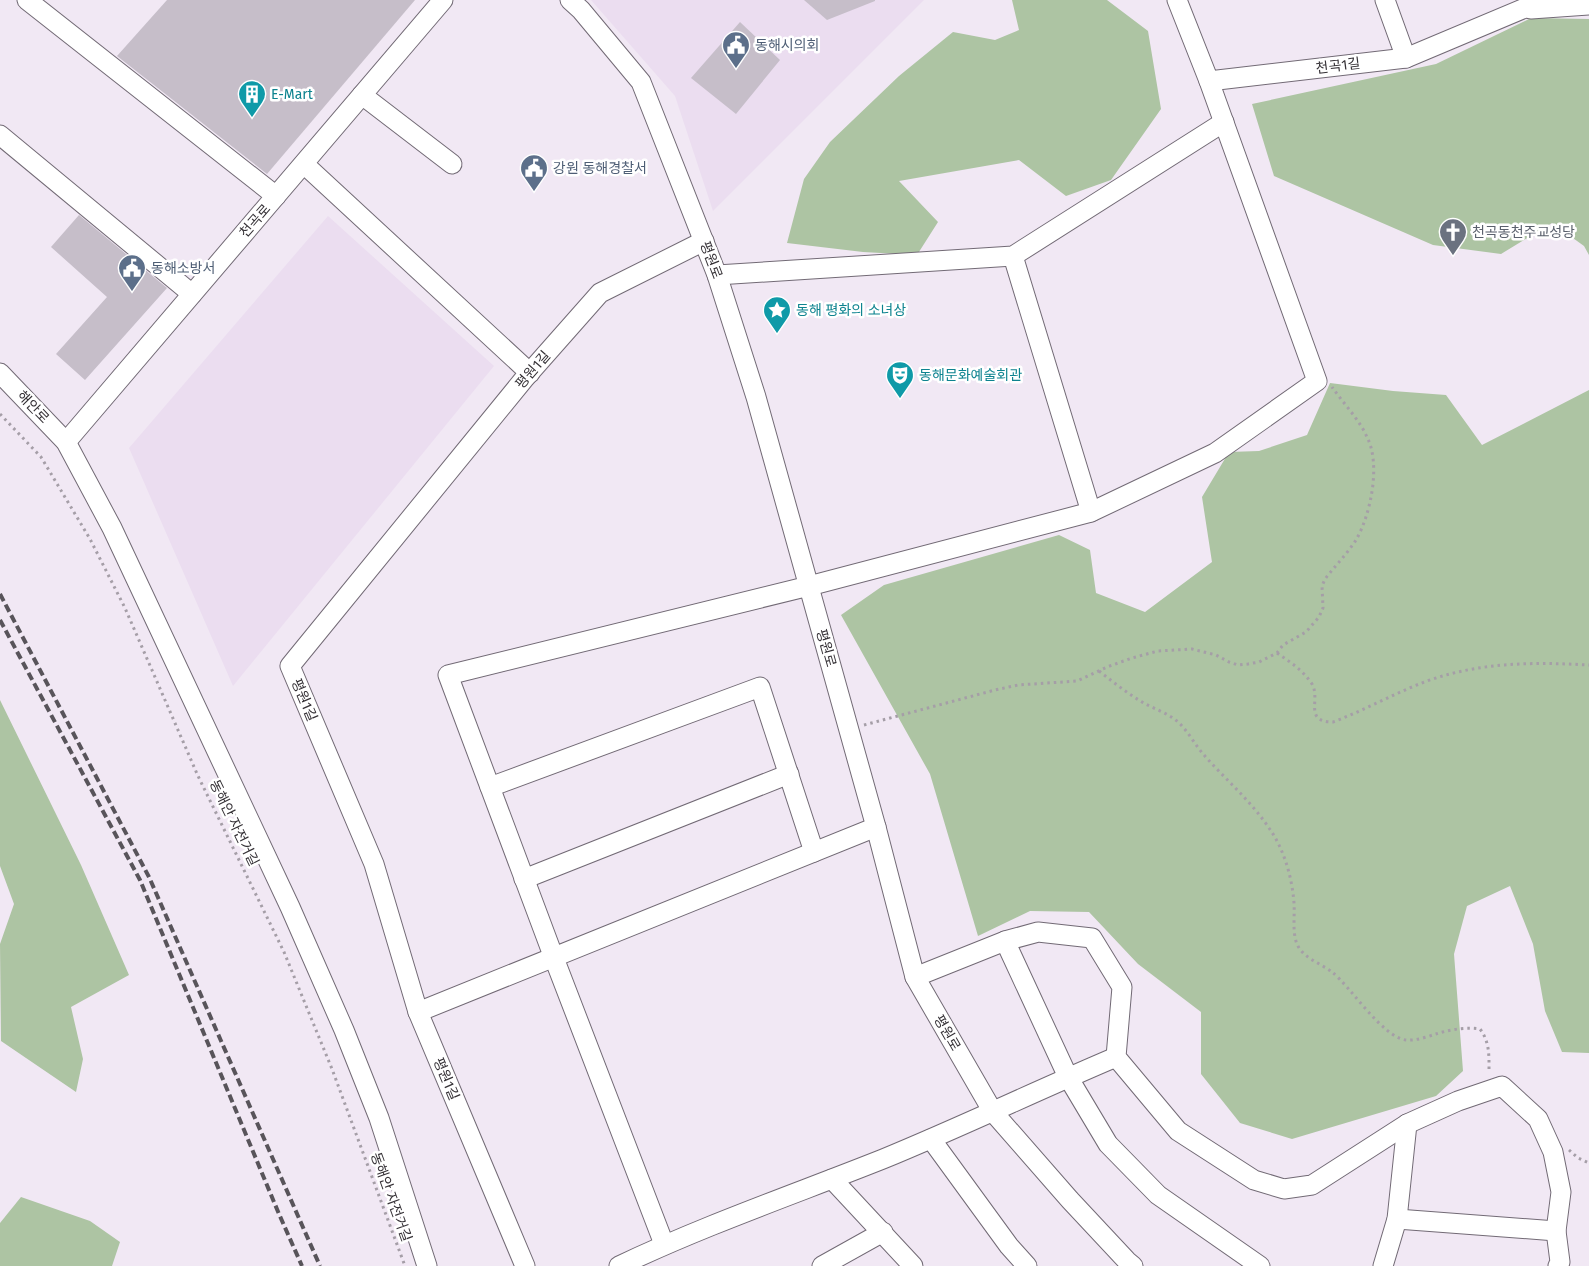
<svg xmlns="http://www.w3.org/2000/svg" width="1589" height="1266" viewBox="0 0 1589 1266" font-family="'Fira Sans','Noto Sans KR',sans-serif">
<style>
.built{fill:#ebddf0}
.green{fill:#adc4a3}
.building{fill:#c6bec9}
.lines{fill:none;stroke-linecap:round;stroke-linejoin:round}
.minor-casing{stroke:#726a75;stroke-width:21}
.path{stroke:#a59ea7;stroke-width:3;stroke-dasharray:2.5 4;stroke-linecap:butt}
.minor{stroke:#fff;stroke-width:19}
.rail{stroke:#58545a;stroke-width:4;stroke-dasharray:8 4;stroke-linecap:butt}
.labels{text-anchor:middle;dominant-baseline:central;stroke-width:5;stroke-linejoin:round;paint-order:stroke}
.service-label{font-size:14px;fill:#4e5e75;stroke:#fff;text-anchor:start}
.street-label{font-size:14px;fill:#353136;stroke:#fff}
.culture-label{font-size:14px;fill:#0d838f;stroke:#fff;text-anchor:start}
.worship-label{font-size:14px;fill:#5b616d;stroke:#fff;text-anchor:start}
</style>
<rect width="100%" height="100%" fill="#f1e8f4"/>
<!-- built -->
<g class="built">
<path d="M591,0h333l-211,211 -38,-115z"/>
<path d="M328,216l166,150 -261,320 -104,-238z"/>
</g>
<!-- green -->
<g class="green">
<path d="M1012,0h95l41,31 13,78 -50,71 -45,16 -47,-36 -120,21 39,41 -21,33 -54,-3 -76,-9 17,-64 26,-37 69,-66 54,-44 42,8 24,-10z"/>
<path d="M1531,18l58,1v236l-5,-9 -32,-23 -51,31 -68,-9 -159,-69 -22,-72 184,-40z"/>
<path d="M1330,383l63,8 53,4 36,50 107,-55v663l-27,-1 -17,-41 -12,-67 -23,-58 -43,20 -13,48 9,117 -27,25 -144,43 -52,-16 -39,-49v-62l-63,-48 -49,-52 -59,-1 -52,25 -48,-162 -89,-159 43,-30 175,-50 31,15 6,43 49,19 67,-50 -10,-65 27,-45 30,-1 48,-16z"/>
<path d="M0,700l81,165 48,110 -58,32 12,52 -7,33 -75,-51 -1,-97 14,-40 -14,-38z"/>
<path d="M21,1197l69,24 30,21 -8,24h-112v-43z"/>
</g>
<!-- building -->
<g class="building">
<path d="M167,0h248l-148,174 -150,-118z"/>
<path d="M804,0h71v1l-48,19z"/>
<path d="M740,22l40,38 -44,54 -45,-36z"/>
<path d="M79,215l88,73 -82,92 -29,-26 51,-57 -56,-50z"/>
</g>
<g class="lines">
<!-- minor casing -->
<g class="minor-casing">
<g id="minor">
<path d="M27,0l249,196"/>
<path d="M570,0l11,10 60,72 76,193 39,122 120,430 39,150 78,135 77,88 57,61 6,5"/>
<path d="M1177,0l32,81 197,-23 138,-58"/>
<path d="M1385,0l21,58"/>
<path d="M1531,9l58,-4"/>
<path d="M362,95l90,69"/>
<path d="M0,135l192,159"/>
<path d="M304,164l226,209"/>
<path d="M1013,256l78,256"/>
<path d="M717,275l296,-19 211,-134"/>
<path d="M0,373l66,69 46,86 178,379 54,123 35,88 48,148"/>
<path d="M66,442l377,-442"/>
<path d="M490,787l270,-100 54,165"/>
<path d="M524,879l265,-105"/>
<path d="M915,977l90,-36"/>
<path d="M418,1012l458,-185"/>
<path d="M931,1139l78,107 18,20"/>
<path d="M832,1179l81,87"/>
<path d="M1397,1219l159,12"/>
<path d="M664,1244l-110,-286 -106,-283 361,-89 282,-74 124,-59 102,-72 -108,-300"/>
<path d="M525,1266l-107,-254 -44,-148 -84,-198 234,-287 76,-86 104,-52"/>
<path d="M619,1266c86,-41 176,-72 264,-107 78,-32 155,-69 233,-102"/>
<path d="M822,1266l61,-34"/>
<path d="M1260,1266l-102,-71 -50,-51 -40,-67 -63,-136 33,-9 54,6 30,49 -6,70 62,74 76,49 30,9 28,-4 95,-61 51,-23 44,-15 36,33 15,33 8,40 -5,39 4,31 -2,4"/>
<path d="M1383,1266l14,-47 10,-95"/>
</g>
</g>
<!-- path -->
<g class="path">
<path d="M0,414l41,43 49,82 35,69 73,168 86,176 48,117 73,197"/>
<path d="M1277,653c13,9 26,17 35,31 9,15 -9,38 21,38 32,-12 62,-29 94,-41 53,-19 107,-19 162,-16"/>
<path d="M1099,671c14,11 28,22 43,31 12,7 26,11 36,20 10,9 17,23 26,33 21,24 47,46 65,73 15,21 23,49 25,75 1,12 -2,29 3,41 6,14 23,19 35,28 19,15 50,65 74,68 11,1 23,-4 33,-7 14,-4 28,-6 41,-4 10,13 9,28 9,43"/>
<path d="M864,725l131,-35 23,-5 59,-4 30,-14 25,-9 26,-7 34,-2 24,6 13,7 9,3 10,-1 11,-2 18,-9 6,-8 23,-13 13,-15 4,-9 -1,-22 3,-7c10,-13 22,-25 31,-39 15,-26 25,-76 11,-103 -8,-18 -24,-34 -35,-50"/>
<path d="M1569,1150l9,8 11,5"/>
</g>
<!-- minor -->
<use href="#minor" class="minor"/>
<!-- rail -->
<g class="rail">
<path d="M0,594l149,283 171,389"/>
<path d="M0,620l140,260 139,334 23,52"/>
</g>
</g>
<!-- icons -->
<defs>
<g id="civic-pin" transform="scale(1.4375)"><path d="M0 17L-7.5 6A9.5 9.5 0 1 1 7.5 6Z" fill="#5c6f8a" stroke="#fff"/><path d="M-.6-6.5H3V-4.5H.6V-3L4-1V1h2V6H-6V1h2V-1L-.6-3ZM-1.2 2.5V6h2.4V2.5Z" fill="#fff"/></g>
<g id="building-pin" transform="scale(1.4375)"><path d="M0 17L-7.5 6A9.5 9.5 0 1 1 7.5 6Z" fill="#0f9aa8" stroke="#fff"/><path d="M-4-6H4V6H1V3H-1V6H-4ZM-2.5-4.3h1.7v1.8h-1.7ZM.8-4.3h1.7v1.8H.8ZM-2.5-1h1.7V.8h-1.7ZM.8-1h1.7V.8H.8Z" fill="#fff"/></g>
<g id="church-pin" transform="scale(1.4375)"><path d="M0 17L-7.5 6A9.5 9.5 0 1 1 7.5 6Z" fill="#6b7280" stroke="#fff"/><path d="M-1.2-6h2.4v3.5h3.3v2.4h-3.3V6h-2.4V-.1h-3.3v-2.4h3.3Z" fill="#fff"/></g>
<g id="sight-pin" transform="scale(1.4375)"><path d="M0 17L-7.5 6A9.5 9.5 0 1 1 7.5 6Z" fill="#0f9aa8" stroke="#fff"/><path d="M0-6L1.8-2.2L6-1.7L2.9 1.2L3.7 5.4L0 3.3L-3.7 5.4L-2.9 1.2L-6-1.7L-1.8-2.2Z" fill="#fff"/></g>
<g id="theatre-pin" transform="scale(1.4375)"><path d="M0 17L-7.5 6A9.5 9.5 0 1 1 7.5 6Z" fill="#0f9aa8" stroke="#fff"/><path d="M-5-5.5Q0-4 5-5.5V0Q5 5 0 6Q-5 5-5 0ZM-3.3-2.5H-1v1.5H-3.3ZM1-2.5H3.3v1.5H1ZM-2.8 1Q0 5.5 2.8 1Z" fill="#fff"/></g>
</defs>
<g fill-rule="evenodd">
<use href="#civic-pin" x="736" y="45"/>
<use href="#building-pin" x="252" y="94"/>
<use href="#civic-pin" x="534" y="168"/>
<use href="#church-pin" x="1453" y="232"/>
<use href="#civic-pin" x="132" y="268"/>
<use href="#sight-pin" x="777" y="310"/>
<use href="#theatre-pin" x="900" y="375"/>
</g>
<g class="labels">
<!-- service labels -->
<g class="service-label">
<text x="755" y="45">동해시의회</text>
<text x="553" y="168">강원 동해경찰서</text>
<text x="151" y="268">동해소방서</text>
</g>
<!-- street labels -->
<g class="street-label">
<text transform="translate(1338 66) rotate(-7)">천곡1길</text>
<text transform="translate(255 221) rotate(-49)">천곡로</text>
<text transform="translate(711 260) rotate(69)">평원로</text>
<text transform="translate(533 370) rotate(-49)">평원1길</text>
<text transform="translate(33 407) rotate(46)">해안로</text>
<text transform="translate(826 648) rotate(74)">평원로</text>
<text transform="translate(304 700) rotate(67)">평원1길</text>
<text transform="translate(234 823) rotate(64)">동해안 자전거길</text>
<text transform="translate(947 1033) rotate(60)">평원로</text>
<text transform="translate(446 1079) rotate(67)">평원1길</text>
<text transform="translate(391 1197) rotate(70)">동해안 자전거길</text>
</g>
<!-- culture labels -->
<g class="culture-label">
<text x="271" y="94">E-Mart</text>
<text x="796" y="310">동해 평화의 소녀상</text>
<text x="919" y="375">동해문화예술회관</text>
</g>
<!-- worship labels -->
<g class="worship-label">
<text x="1472" y="232">천곡동천주교성당</text>
</g>
</g>
</svg>
